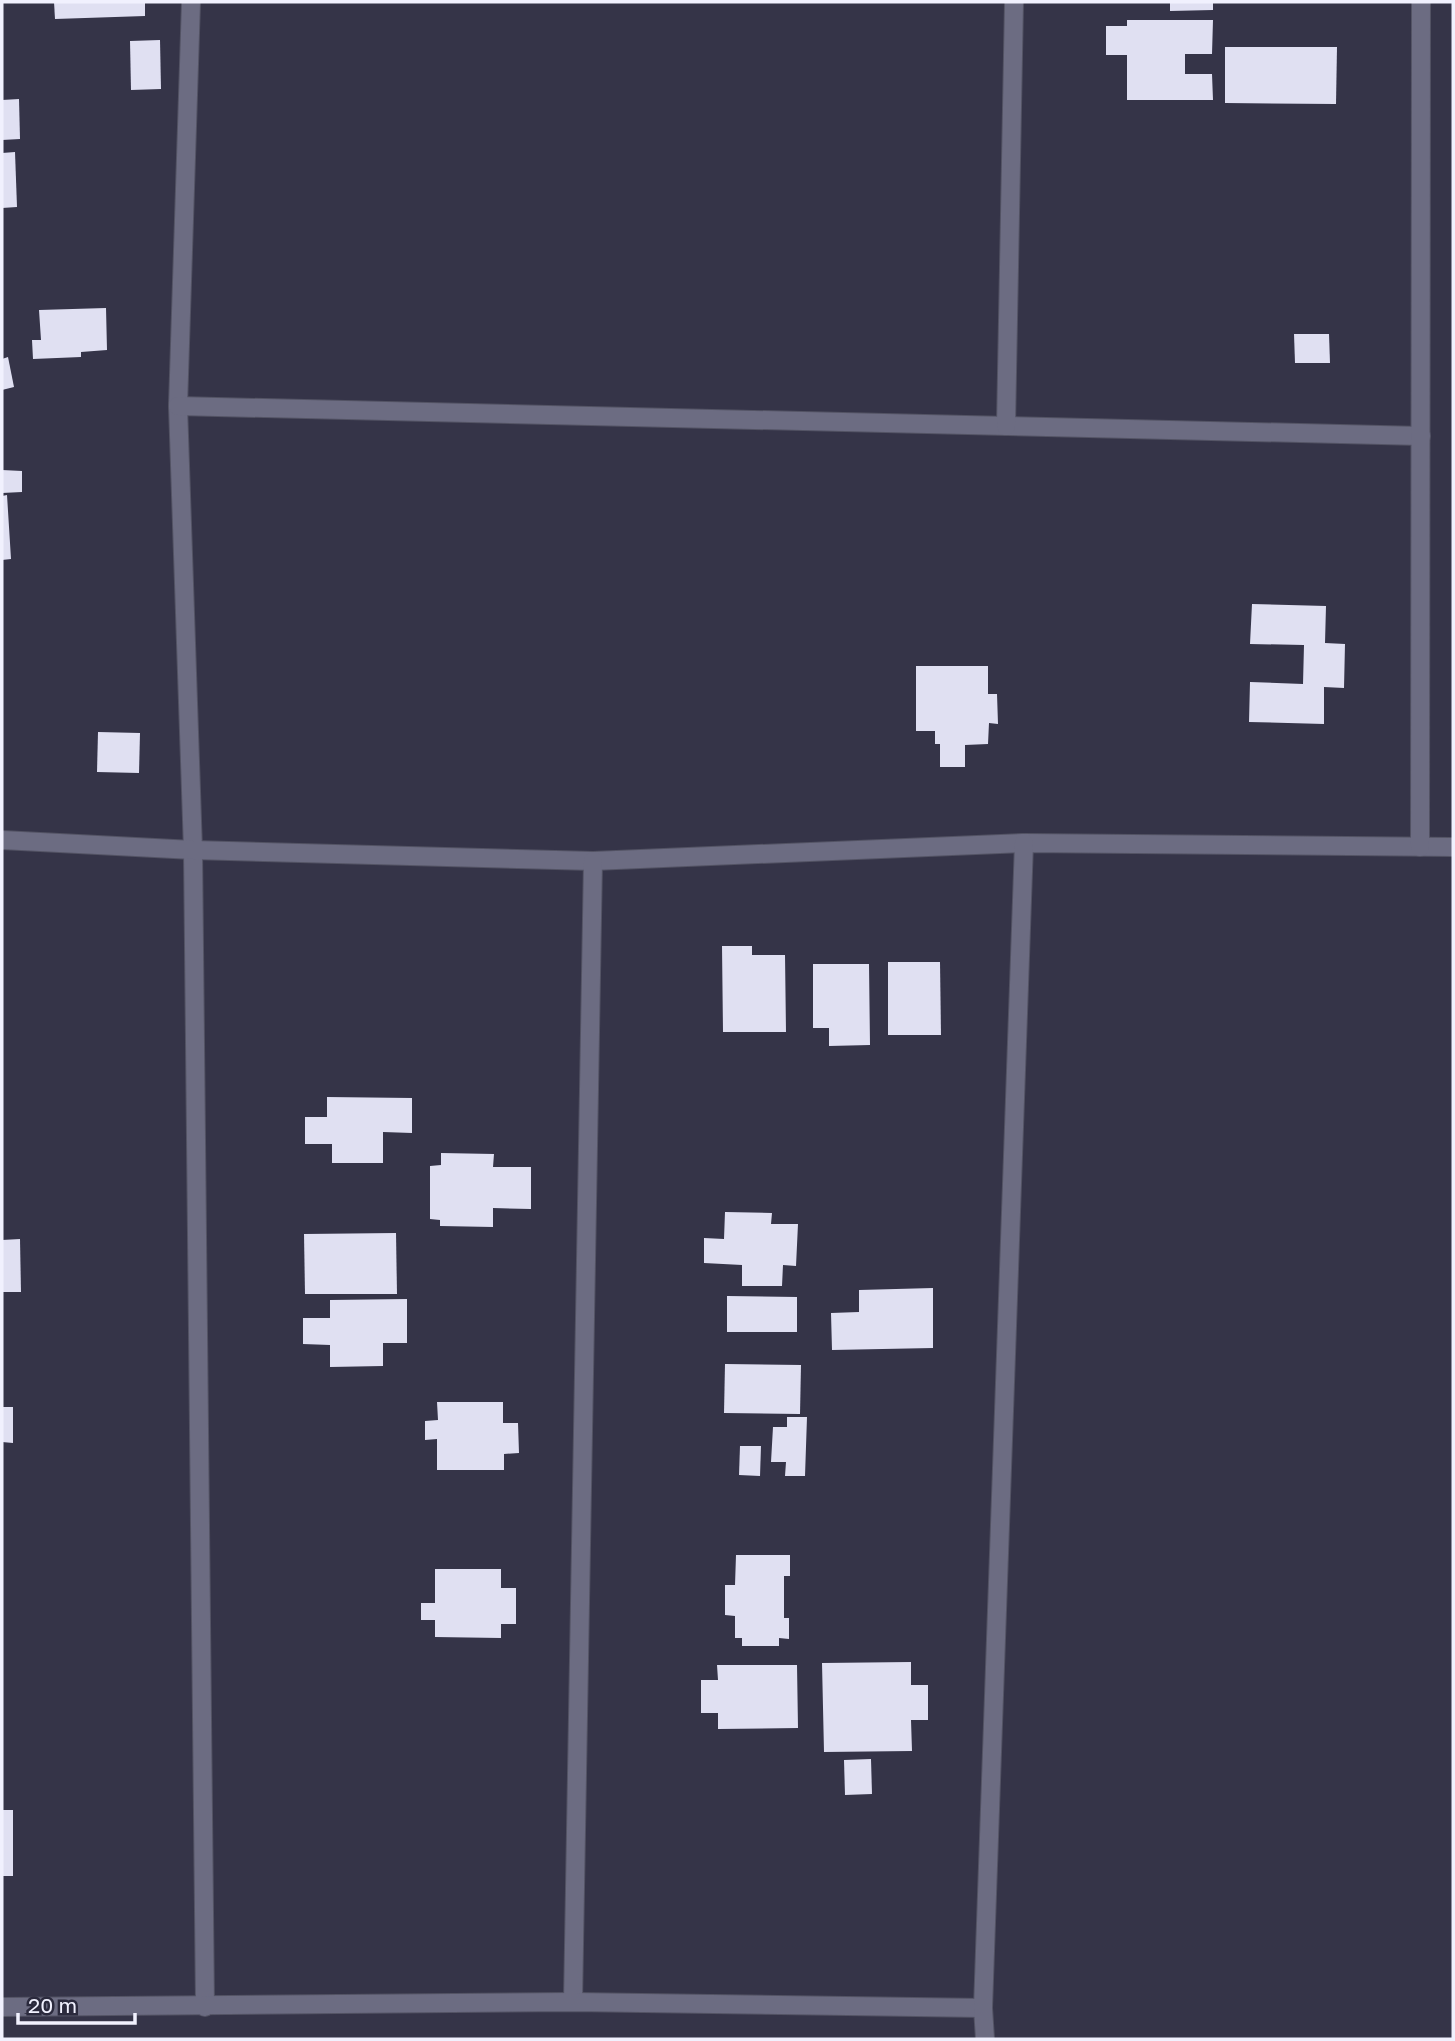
<svg xmlns="http://www.w3.org/2000/svg" width="1455" height="2041" viewBox="0 0 1455 2041" font-family="'Golos Text',sans-serif">
<style>
.building{fill:#e0e0f2}
.lines{fill:none;stroke-linecap:round;stroke-linejoin:round}
.minor-casing{stroke:#535364;stroke-width:20}
.minor{stroke:#6c6c82;stroke-width:18}
</style>
<rect width="100%" height="100%" fill="#353448"/>
<!-- building -->
<g class="building">
<path d="M54,2h91v14l-90,3z"/>
<path d="M1170,2h43v8l-43,1z"/>
<path d="M1127,20h86l-1,34h-27v20h27l1,26h-86v-45h-21v-29h21z"/>
<path d="M160,40l1,49 -30,1 -1,-49z"/>
<path d="M1225,47h112l-1,57 -111,-1z"/>
<path d="M19,99l1,40 -18,1v-40z"/>
<path d="M15,152l2,55 -15,1v-55z"/>
<path d="M106,308l1,42 -26,2v5l-48,2 -1,-19h9l-2,-30z"/>
<path d="M1294,334h35l1,29h-35z"/>
<path d="M8,357l6,30 -12,3v-31z"/>
<path d="M2,470l20,1v21l-20,1z"/>
<path d="M7,495l4,64 -9,1v-64z"/>
<path d="M1252,604l74,2 -1,37 20,1 -1,44 -20,-1v37l-75,-2 1,-40 53,2 1,-39 -54,-1z"/>
<path d="M916,666h72v28h9l1,30 -9,-1 -1,21 -23,1v22h-25v-23h-5v-13h-19z"/>
<path d="M98,732l42,1 -1,40 -42,-1z"/>
<path d="M722,946h30v9h33l1,77h-63z"/>
<path d="M888,962h52l1,73h-53z"/>
<path d="M813,964h56l1,81 -41,1v-18h-16z"/>
<path d="M327,1097l85,1v35l-29,-1v31h-51v-19h-27v-27h22z"/>
<path d="M441,1153l53,1 -1,13h38v42l-38,-1v19l-53,-1v-6l-10,-1v-53l11,-1z"/>
<path d="M725,1212l47,1 -1,11h27l-2,42 -13,-1 -1,21h-40v-21l-38,-2v-25l20,1z"/>
<path d="M396,1233l1,61h-92l-1,-60z"/>
<path d="M20,1239l1,53h-19v-52z"/>
<path d="M933,1288v60l-101,2 -1,-37 28,-1v-22z"/>
<path d="M727,1296l70,1v35h-70z"/>
<path d="M407,1299v44h-24v23l-53,1v-22l-27,-1v-26h27v-18z"/>
<path d="M725,1364l76,1 -1,49 -76,-1z"/>
<path d="M437,1402h66v21h15l1,30 -15,1v16h-67v-31l-12,1v-19l13,-1z"/>
<path d="M2,1407h11v36l-11,-1z"/>
<path d="M787,1417h20l-2,59h-20l1,-14h-15l2,-35h14z"/>
<path d="M740,1446h21l-1,30 -21,-1z"/>
<path d="M736,1555h54v21h-6v42h5v21l-10,-1v8h-37v-8h-7v-22l-10,-1v-30h10z"/>
<path d="M435,1569h66v19h15v36h-15v14l-66,-1v-17h-14v-17h14z"/>
<path d="M911,1662v23h17v35h-17l1,31 -88,1 -2,-89z"/>
<path d="M717,1665h80l1,63 -80,1v-16h-17v-33h17z"/>
<path d="M871,1759l1,35 -27,1 -1,-35z"/>
<rect x="2" y="1810" width="11" height="66"/>
</g>
<g class="lines">
<!-- minor casing -->
<g class="minor-casing">
<g id="minor">
<path d="M191,2l-13,404 15,444 12,1157"/>
<path d="M178,406l1243,30"/>
<path d="M1006,426l8,-424"/>
<path d="M2,840l191,10 400,11 431,-18 429,4"/>
<path d="M1420,847l1,-845"/>
<path d="M573,2002l20,-1141"/>
<path d="M2,2007l571,-5 410,6"/>
<path d="M985,2039l-2,-31 41,-1165"/>
</g>
</g>
<!-- minor -->
<use href="#minor" class="minor"/>
</g>
<!-- border -->
<rect width="1455" height="2041" fill="none" stroke="#f1f1fe" stroke-width="7"/>
<!-- scale -->
<path d="M18 2013v10h117v-10" fill="none" stroke="#f1f1fe" stroke-width="3.5"/>
<text x="28" y="2013" font-size="21" fill="#f1f1fe" stroke="#2b2a3d" stroke-width="5" paint-order="stroke">20 m</text>
</svg>
